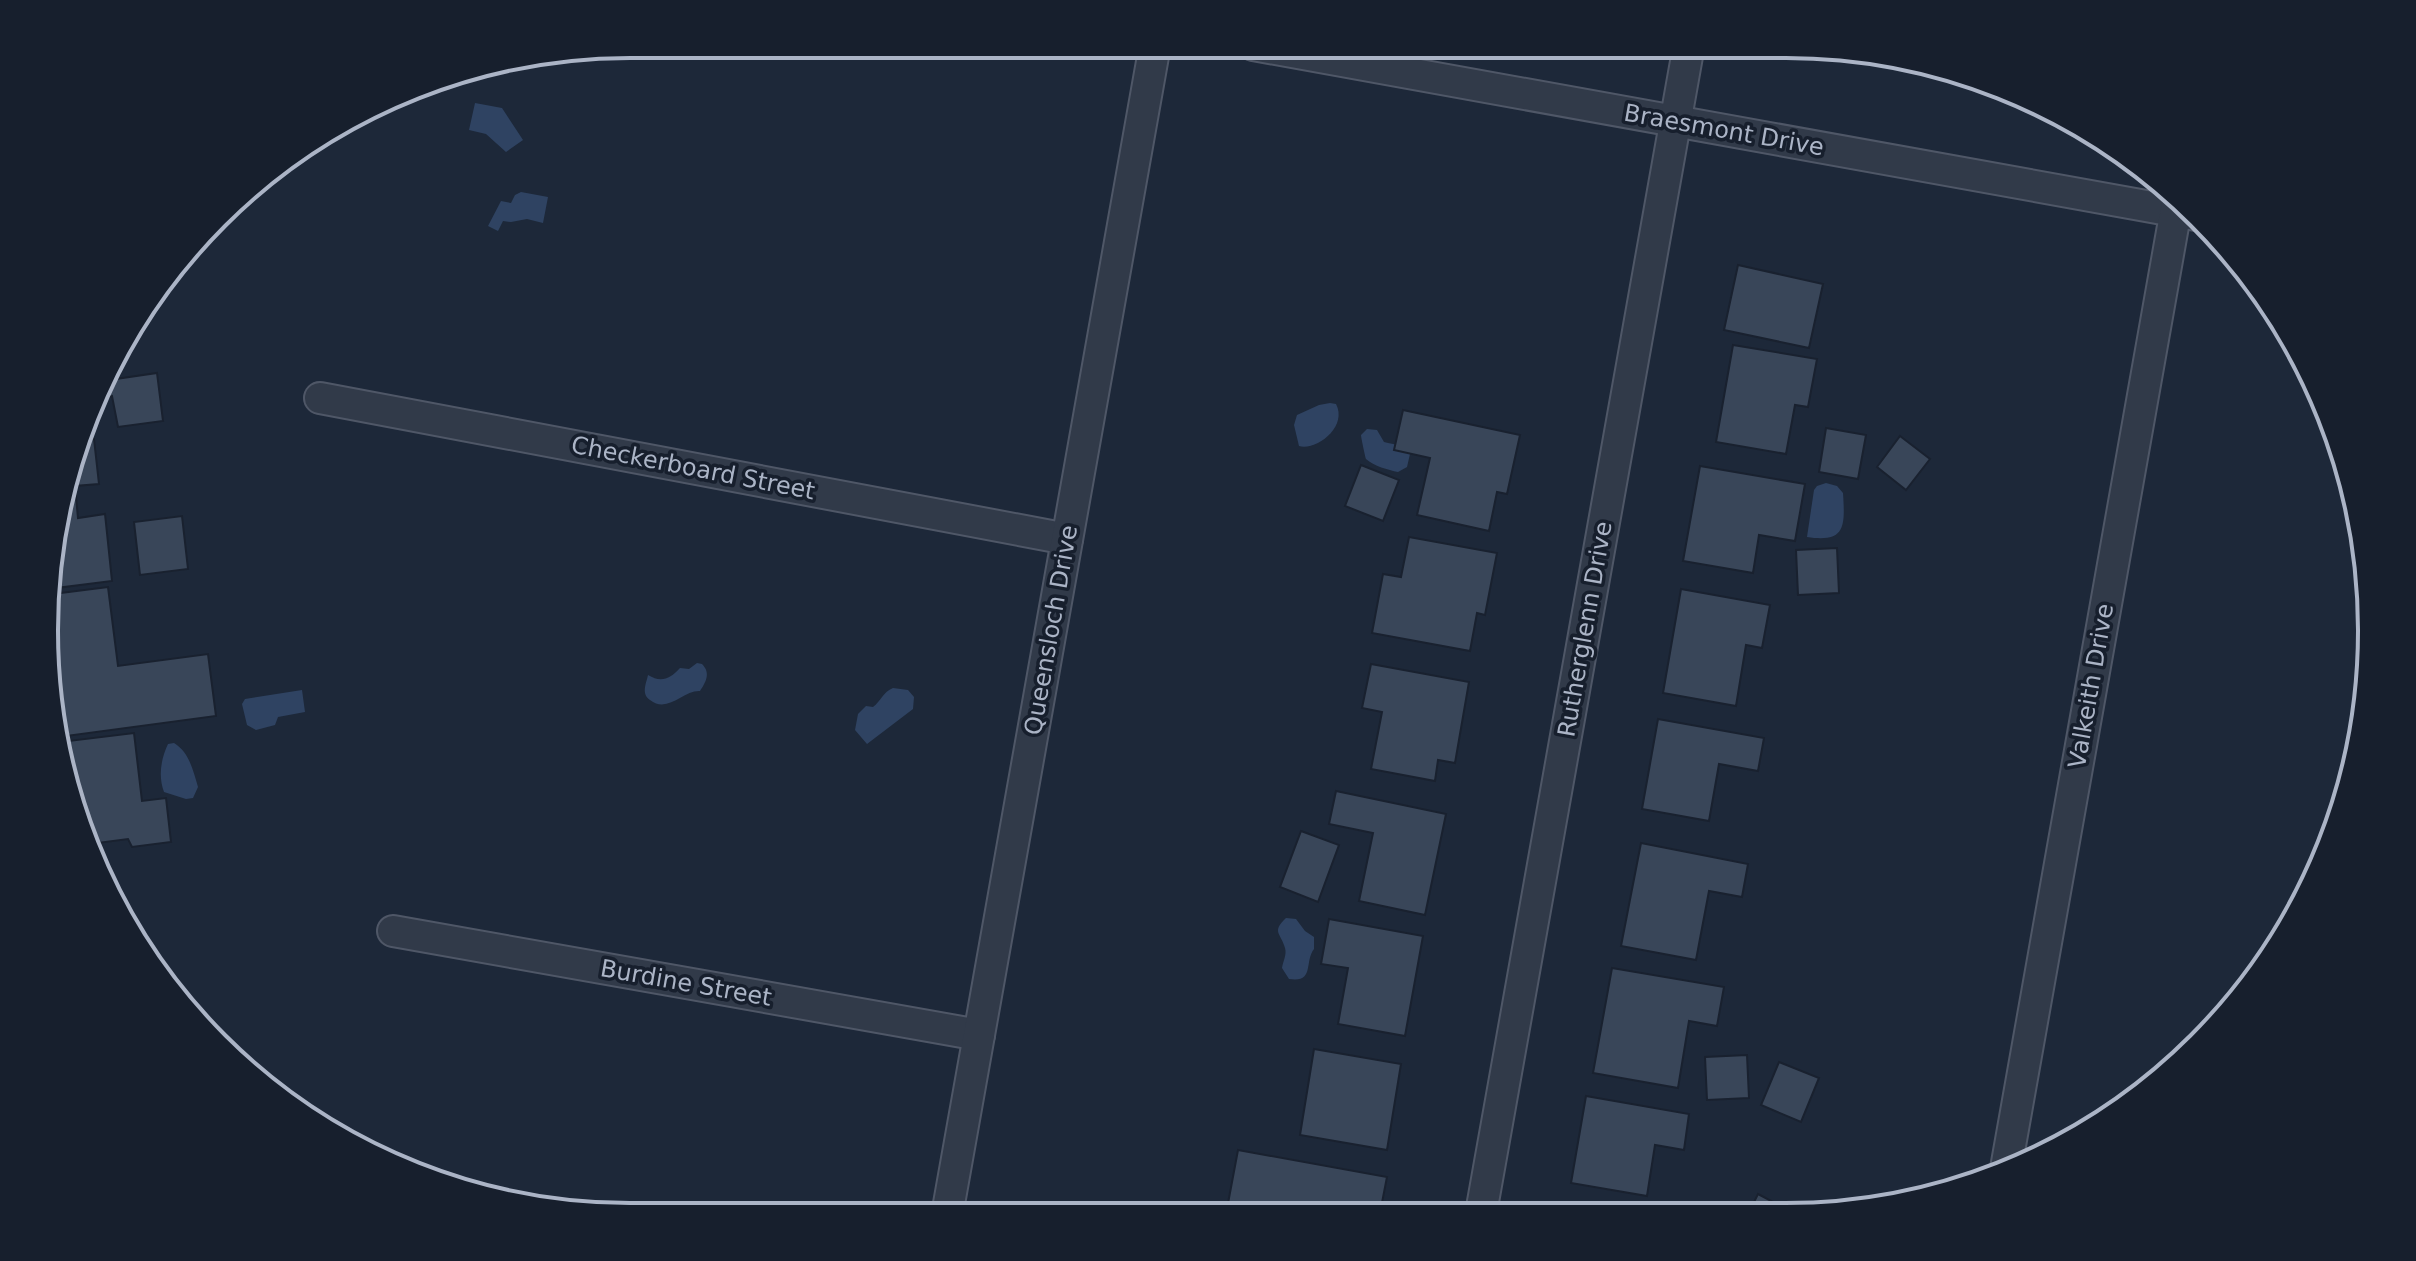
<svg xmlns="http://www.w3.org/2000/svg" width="2416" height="1261" viewBox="0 0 2416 1261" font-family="'DejaVu Sans',sans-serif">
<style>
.water{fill:#2f4362}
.building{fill:#394659;stroke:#19212f;stroke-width:2}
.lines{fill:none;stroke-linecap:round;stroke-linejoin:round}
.street-casing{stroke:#4f5767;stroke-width:34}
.street{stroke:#313a49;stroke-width:30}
.labels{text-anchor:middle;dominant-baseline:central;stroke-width:7;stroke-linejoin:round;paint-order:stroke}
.street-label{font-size:24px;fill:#abb4c6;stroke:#171f2d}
.rim{fill:none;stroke:#abb4c6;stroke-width:4}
</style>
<rect width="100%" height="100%" fill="#1d2839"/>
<!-- water -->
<g class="water">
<path d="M475,103l27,5 21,32 -17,12 -20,-18 -17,-4z"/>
<path d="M521,192l27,5 -5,26 -16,-4 -16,3 -8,-1 -5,10 -10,-5 13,-25 10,2 4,-8z"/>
<path d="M1330,403l6,1c12,23 -20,47 -37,42l-5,-21 3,-10 22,-10z"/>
<path d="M1367,429l10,1 7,12c11,3 20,2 26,12l-3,13 -9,5c-10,-2 -24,-6 -32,-13 -1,-3 -5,-22 -5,-24z"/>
<path d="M1826,483l11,3 6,7c2,33 3,50 -36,44l7,-47 3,-4z"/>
<path d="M697,663l5,1c9,9 4,18 -2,27 -17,-1 -32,23 -50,9 -9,-6 -4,-16 -2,-25 13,8 22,4 32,-7l9,1z"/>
<path d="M893,688l15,2 6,7 -1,12 -46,35 -12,-14 3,-16 8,-8 7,1c8,-6 10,-15 20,-19z"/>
<path d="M302,690l3,22 -27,5 -3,8 -19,5 -9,-5 -5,-21 3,-5z"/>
<path d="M174,743c15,9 19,27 24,44l-5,11 -7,1 -22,-7c-6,-16 -3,-33 4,-48z"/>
<path d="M1286,918l10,1 9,12 9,6v12c-10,13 1,34 -25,30l-7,-11c1,-7 5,-13 3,-20 -4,-15 -14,-16 1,-30z"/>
</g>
<!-- building -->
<g class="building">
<path d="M1738,265l85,19 -14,64 -85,-18z"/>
<path d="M1733,345l84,14 -9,48 -13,-2 -9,49 -70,-12z"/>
<path d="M157,373l6,48 -45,6 -6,-31 -12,4 9,-20z"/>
<path d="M1403,410l117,25 -13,59 -10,-2 -8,39 -72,-16 13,-57 -36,-8z"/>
<path d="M1826,428l40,7 -8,44 -39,-7z"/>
<path d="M1900,436l30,23 -24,31 -29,-23z"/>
<path d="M94,439l5,45 -24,2 3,32 27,-4 7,67 -56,7 -1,-18 -6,1 15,-92 17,-38z"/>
<path d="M1361,465l38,15 -16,41 -38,-15z"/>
<path d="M1700,466l105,18 -10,57 -36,-6 -6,38 -70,-12z"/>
<path d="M182,516l6,53 -48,6 -6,-53z"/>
<path d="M1409,537l88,16 -12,62 -8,-2 -7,38 -98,-18 11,-59 18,3z"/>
<path d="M1837,548l2,45 -41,2 -2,-45z"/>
<path d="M108,587l10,79 90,-12 8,62 -157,21 -4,-28 -5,1 -1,-3 -4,-112z"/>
<path d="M1681,589l89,16 -8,43 -16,-3 -10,61 -73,-13z"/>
<path d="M1371,664l98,18 -14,81 -17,-3 -3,21 -64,-12 11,-57 -20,-4z"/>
<path d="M1658,719l106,19 -6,33 -39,-7 -10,57 -67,-12z"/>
<path d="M134,733l8,68 24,-3 5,44 -39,5 -4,-8 -38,5 -30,-102z"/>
<path d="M1336,791l110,23 -21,101 -66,-14 14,-68 -44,-9z"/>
<path d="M1301,831l38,14 -21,57 -38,-15z"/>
<path d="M1641,843l107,21 -6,33 -33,-6 -13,69 -75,-14z"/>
<path d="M1329,919l94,17 -18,100 -67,-12 10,-56 -27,-4z"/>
<path d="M1612,968l112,19 -7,39 -28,-5 -11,67 -85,-15z"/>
<path d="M1314,1049l87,15 -14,86 -87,-15z"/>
<path d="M1747,1055l2,43 -42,2 -2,-43z"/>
<path d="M1779,1062l40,16 -18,44 -40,-17z"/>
<path d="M1586,1096l103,18 -5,36 -29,-5 -8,51 -76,-13z"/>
<path d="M1238,1150l149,27 -7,36 -154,1z"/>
<path d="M1758,1194l34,18h-43z"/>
</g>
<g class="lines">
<!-- street casing -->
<g class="street-casing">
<g id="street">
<path d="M1253,45l943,170"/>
<path d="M320,398l747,141"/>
<path d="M393,931l586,104"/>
<path d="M2005,1174l173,-976"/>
<path d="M1481,1213l208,-1168"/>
<path d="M947,1215l208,-1170"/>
</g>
</g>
<!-- street -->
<use href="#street" class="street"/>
</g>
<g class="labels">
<!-- street labels -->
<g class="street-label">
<text transform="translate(1724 130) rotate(10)">Braesmont Drive</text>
<text transform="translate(693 468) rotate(11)">Checkerboard Street</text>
<text transform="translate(1585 629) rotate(-80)">Rutherglenn Drive</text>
<text transform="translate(1051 630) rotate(-80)">Queensloch Drive</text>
<text transform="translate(2091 686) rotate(-80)">Valkeith Drive</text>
<text transform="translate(686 983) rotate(10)">Burdine Street</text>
</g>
</g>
<!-- crop -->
<path d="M0 0H2416V1261H0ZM630 58H1786A572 572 0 0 1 2358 630V631A572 572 0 0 1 1786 1203H630A572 572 0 0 1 58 631V630A572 572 0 0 1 630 58Z" fill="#171f2d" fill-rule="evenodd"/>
<path class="rim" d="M630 58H1786A572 572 0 0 1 2358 630V631A572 572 0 0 1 1786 1203H630A572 572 0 0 1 58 631V630A572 572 0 0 1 630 58Z"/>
</svg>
